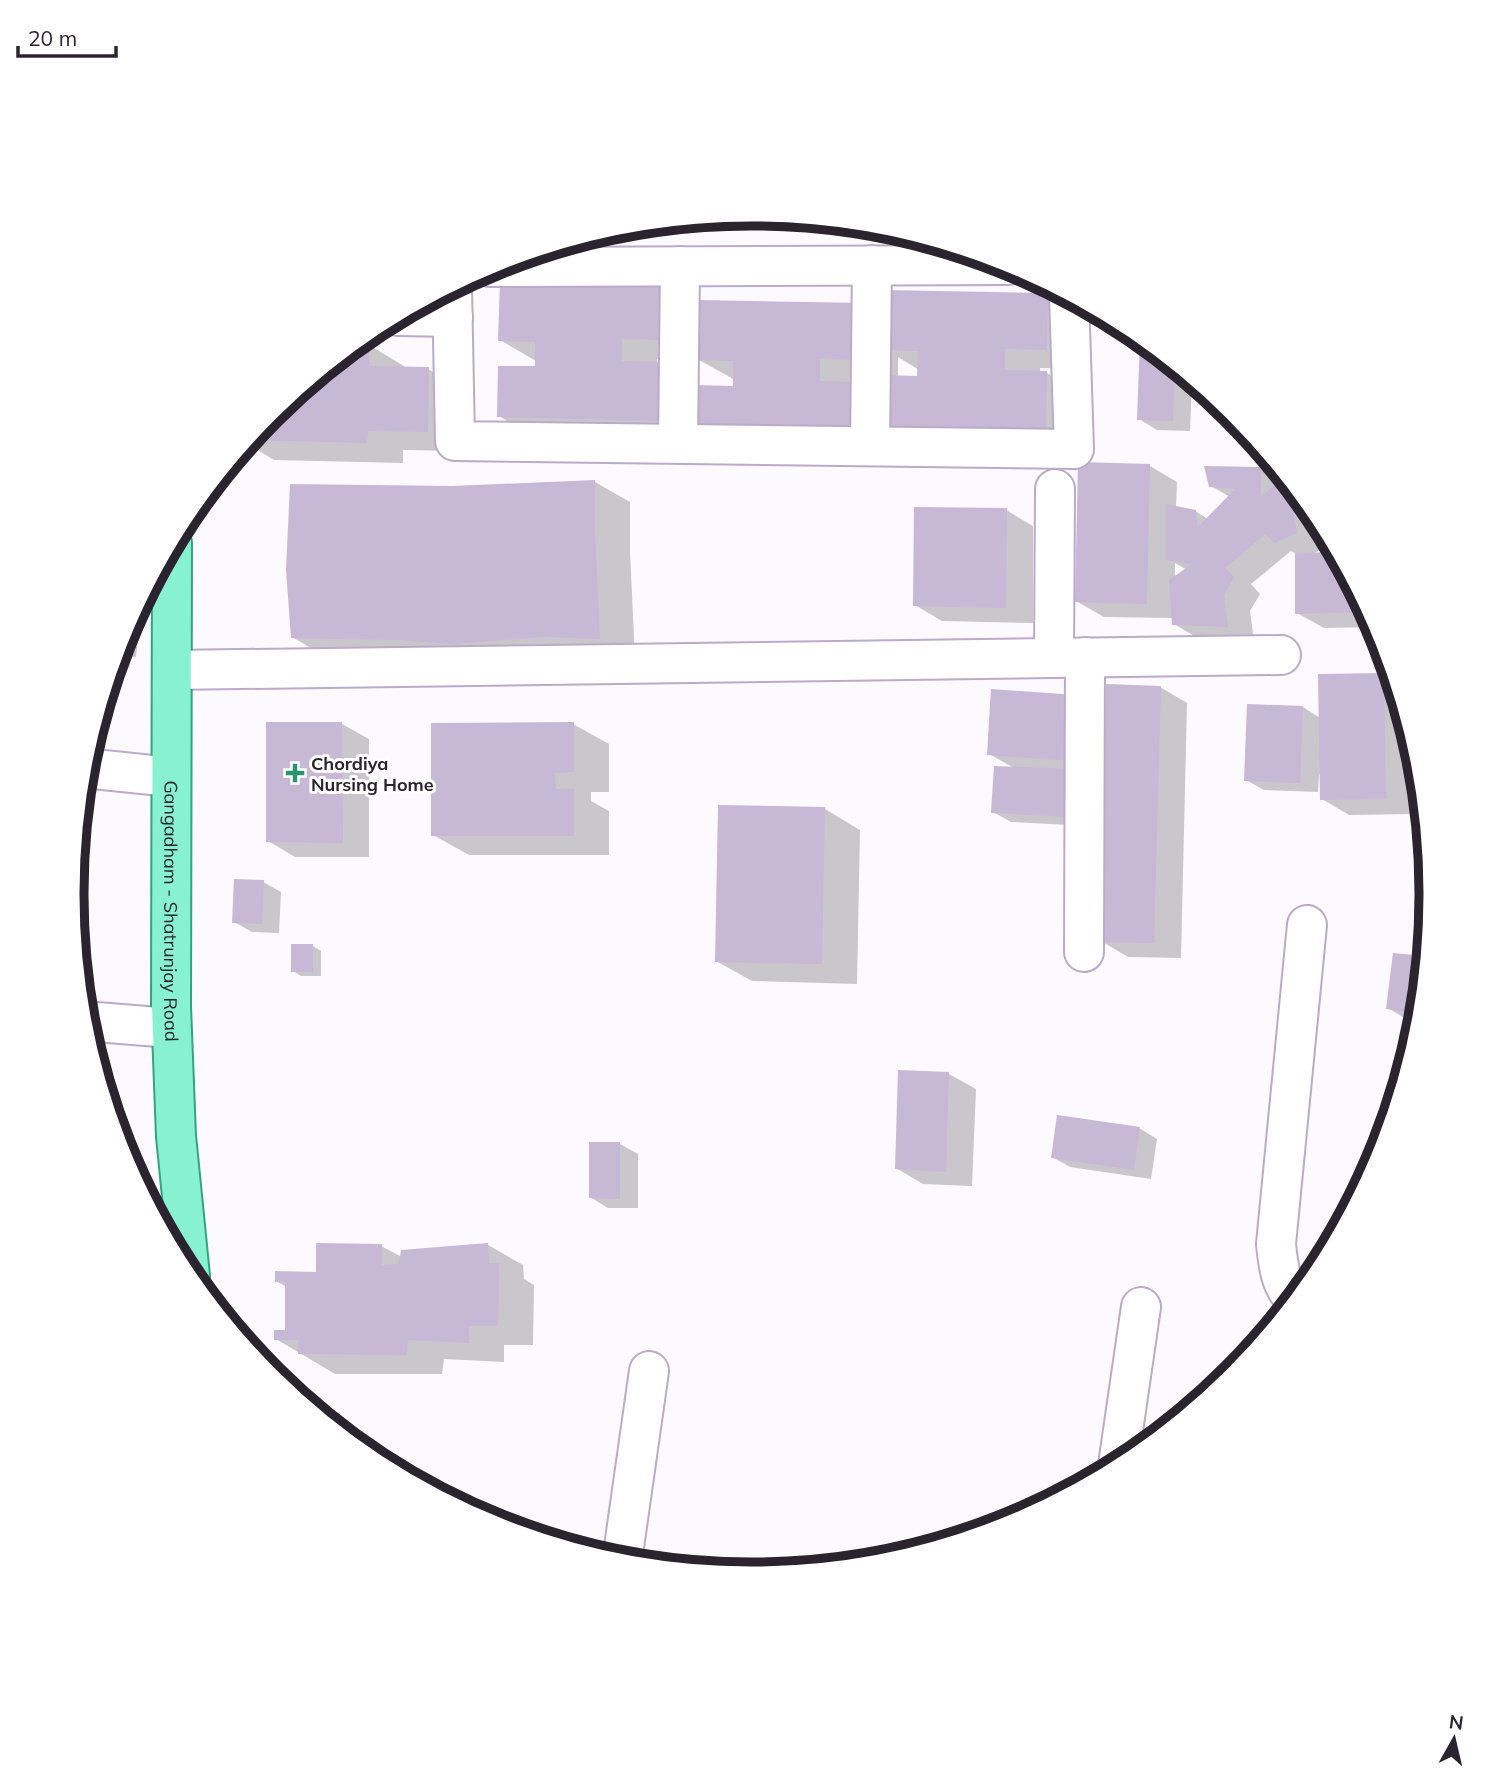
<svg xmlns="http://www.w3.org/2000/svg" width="1503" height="1788" viewBox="0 0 1503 1788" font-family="Mulish,sans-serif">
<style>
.shadow{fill:#0003;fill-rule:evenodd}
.building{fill:#c7b8d5}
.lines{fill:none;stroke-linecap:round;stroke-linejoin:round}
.minor-casing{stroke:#baabc8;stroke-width:42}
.major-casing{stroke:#32a383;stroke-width:42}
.minor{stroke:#fff;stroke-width:38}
.major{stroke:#87f1d0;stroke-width:38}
.poi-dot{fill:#2c9370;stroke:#fff;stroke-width:2.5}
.labels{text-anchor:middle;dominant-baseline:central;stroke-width:6;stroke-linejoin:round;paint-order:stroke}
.poi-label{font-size:18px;font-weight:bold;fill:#2a242f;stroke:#fff;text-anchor:start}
.street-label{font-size:18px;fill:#2a242f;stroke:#fff}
.rim{fill:none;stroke:#2a242f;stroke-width:9}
</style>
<rect width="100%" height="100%" fill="#fcf9ff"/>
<!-- shadow -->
<g class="shadow">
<path d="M481,272v16h-32z"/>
<path d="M1048,295l35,21v53l-43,-1v5h7l35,20 -1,56 -547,-12 -35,-21 37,-48v-7l-36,-21 199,-35h164zM898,357l21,13v7h-21zM657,359l42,1 36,20 -1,8 -35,-1v-3l-36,-20h-6z"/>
<path d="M1142,339l50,42 -2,50 -33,-1 -18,-11z"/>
<path d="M369,345l35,21v3h24l36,21 -1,61 -60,-1v13l-129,-3 -28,-17 25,-30z"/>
<path d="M1150,466l27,16 -1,26 19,3 13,8 22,-22 -19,-11 50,-17 30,16 28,35 4,29 -13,6 27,-1 39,73 -52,1 -27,-15 -1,-59 -5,-3 -40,33 9,10 -10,17 4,31 -53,-2 -27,-16v-6l-70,-1 -28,-16zM1175,563l12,7 -12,8z"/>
<path d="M595,482l35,20v50l5,106h-307l-36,-21 160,-149z"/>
<path d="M1006,510l27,16v97l-91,-2 -27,-16z"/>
<path d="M137,608l4,3 -5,46 -19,-1 7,-22z"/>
<path d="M1383,675l11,6 24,81 9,91 -7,-5 -5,-53h-3l1,19 -64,1 -27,-16v-25h-3l-1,18 -54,-2 -18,-10 57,-73 17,11z"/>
<path d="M1160,687l27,16 -6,255 -53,-1 -27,-16z"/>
<path d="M1076,696l13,130 -78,-4 -18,-10 21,-44 -25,-14z"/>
<path d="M342,724l27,15v118h-74l-27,-16z"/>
<path d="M573,724l36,20v48h-18v9l18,10v44h-140l-36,-20z"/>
<path d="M825,809l35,21 -3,154 -105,-3 -36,-20z"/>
<path d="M263,882l18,10 -2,41 -27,-1 -18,-10z"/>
<path d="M313,946l8,5v25h-20l-8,-5z"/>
<path d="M1394,955l31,3 -6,62 -13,-1 -18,-11z"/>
<path d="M949,1074l27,15 -4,97 -49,-2 -27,-16z"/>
<path d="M1139,1128l18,11 -6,40 -81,-12 -18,-10z"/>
<path d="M620,1144l18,10v54h-30l-18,-11z"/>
<path d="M488,1245l35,20 1,14 10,6 -1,60h-29v17l-60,-3 -2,15h-107l-59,-35 10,-7 1,-45 -11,-6 42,-7 63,-28 21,11z"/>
</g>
<!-- building -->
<g class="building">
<path d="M500,280l165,4 -1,56 -42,-1v22l42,1 -1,59 -166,-4 1,-51h37v-24l-37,-1z"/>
<path d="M883,290l165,3 -1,57 -42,-1v21l42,1 -1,59 -166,-4 1,-51 36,1 1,-25 -36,-1z"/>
<path d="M698,300l166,3 -2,57 -42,-1v22l42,1 -1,58 -166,-3 1,-52 37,1v-25l-36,-1z"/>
<path d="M1140,338l35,28 -2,55 -36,-1z"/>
<path d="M356,343l13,1v22l60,1 -1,65 -60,-1 -1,12 -118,-3 22,-27z"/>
<path d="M1078,462l72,2 -3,140 -72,-2z"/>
<path d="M1204,466l57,1v30l21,-19 7,5 8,50 -23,10 -9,-9 -40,34 9,9 -10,18 4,32 -56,-2 -3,-45 23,-16 -26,-4v-56l30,6 1,18 38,-39 -26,-2z"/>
<path d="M595,480v51l5,108 -56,-2 -91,7 -56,-4 -106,-2 -5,-68 4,-86 162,2z"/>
<path d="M914,507l93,1 -1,100 -93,-2z"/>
<path d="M1336,552l32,60 -73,2v-61z"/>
<path d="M1384,673l2,126 -66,1 -2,-126z"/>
<path d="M1106,684l55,2 -7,257 -54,-1z"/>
<path d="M991,689l85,6 -4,66 -85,-6z"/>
<path d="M1247,704l56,2 -3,77 -56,-2z"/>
<path d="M266,722h76l1,121 -77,-1z"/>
<path d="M574,722v50l-19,1 1,16h18v47h-143v-113z"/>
<path d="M1409,741h3l6,21 9,87 -9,1z"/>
<path d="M994,766l80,3 -3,48 -80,-4z"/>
<path d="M718,805l107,2 -3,157 -107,-2z"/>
<path d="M234,879l30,1 -2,44 -30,-1z"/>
<rect x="291" y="944" width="22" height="28"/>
<path d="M1393,953l32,3 -6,58 -33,-5z"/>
<path d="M898,1070l51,2 -3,100 -51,-3z"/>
<path d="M1057,1115l83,12 -6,43 -83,-12z"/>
<path d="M589,1142h31v57l-31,-1z"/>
<path d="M316,1243l66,1v21l17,-1 2,-14 87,-7 1,20h10l-1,63h-29v17l-61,-3 -1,15 -109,-1v-14h-24v-10h11v-48h-10v-11l41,1z"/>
</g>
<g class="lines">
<!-- minor casing -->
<g class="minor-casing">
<g id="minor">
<path d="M490,267l518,-2"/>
<path d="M452,287l3,154 619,8 -5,-153"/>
<path d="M398,316l55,1"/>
<path d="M678,443l2,-177"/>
<path d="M870,446l2,-181"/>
<path d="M1054,658l1,-169"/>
<path d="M172,670l1109,-15"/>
<path d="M84,768l87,9"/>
<path d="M1084,952l1,-295"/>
<path d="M84,1021l87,7"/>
<path d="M1295,1299c-15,-13 -17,-36 -19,-55l31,-319"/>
<path d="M1118,1465l23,-158"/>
<path d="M622,1561l27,-190"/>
</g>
</g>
<!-- major casing -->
<g class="major-casing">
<g id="major">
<path id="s1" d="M172,543l-1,463 5,130 14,140"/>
</g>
</g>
<!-- minor -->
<use href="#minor" class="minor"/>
<!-- major -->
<use href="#major" class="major"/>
</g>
<!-- markers -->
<path class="poi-dot" d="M291.5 762.5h7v7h7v7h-7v7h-7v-7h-7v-7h7z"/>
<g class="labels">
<!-- poi labels -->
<g class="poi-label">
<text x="311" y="763">Chordiya<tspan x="311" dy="21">Nursing Home</tspan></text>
</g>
<!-- street labels -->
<g class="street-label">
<text stroke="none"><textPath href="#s1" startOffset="368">Gangadham - Shatrunjay Road</textPath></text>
</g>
</g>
<!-- crop -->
<path d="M0 0H1503V1788H0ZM751 226H752A667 667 0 0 1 1419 893V895A667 667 0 0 1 752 1562H751A667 667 0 0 1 84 895V893A667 667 0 0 1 751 226Z" fill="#fff" fill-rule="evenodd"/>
<path class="rim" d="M751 226H752A667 667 0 0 1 1419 893V895A667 667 0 0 1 752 1562H751A667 667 0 0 1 84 895V893A667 667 0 0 1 751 226Z"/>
<!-- north arrow -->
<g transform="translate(1454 1739) rotate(8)" stroke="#ffffff" stroke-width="5" paint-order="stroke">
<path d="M0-5L12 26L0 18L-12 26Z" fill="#2a242f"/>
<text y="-10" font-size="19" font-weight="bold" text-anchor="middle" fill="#2a242f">N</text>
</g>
<!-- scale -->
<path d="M18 46v10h98v-10" fill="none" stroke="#2a242f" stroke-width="3.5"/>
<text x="28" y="46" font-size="21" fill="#2a242f" stroke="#ffffff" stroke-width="5" paint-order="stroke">20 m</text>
</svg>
